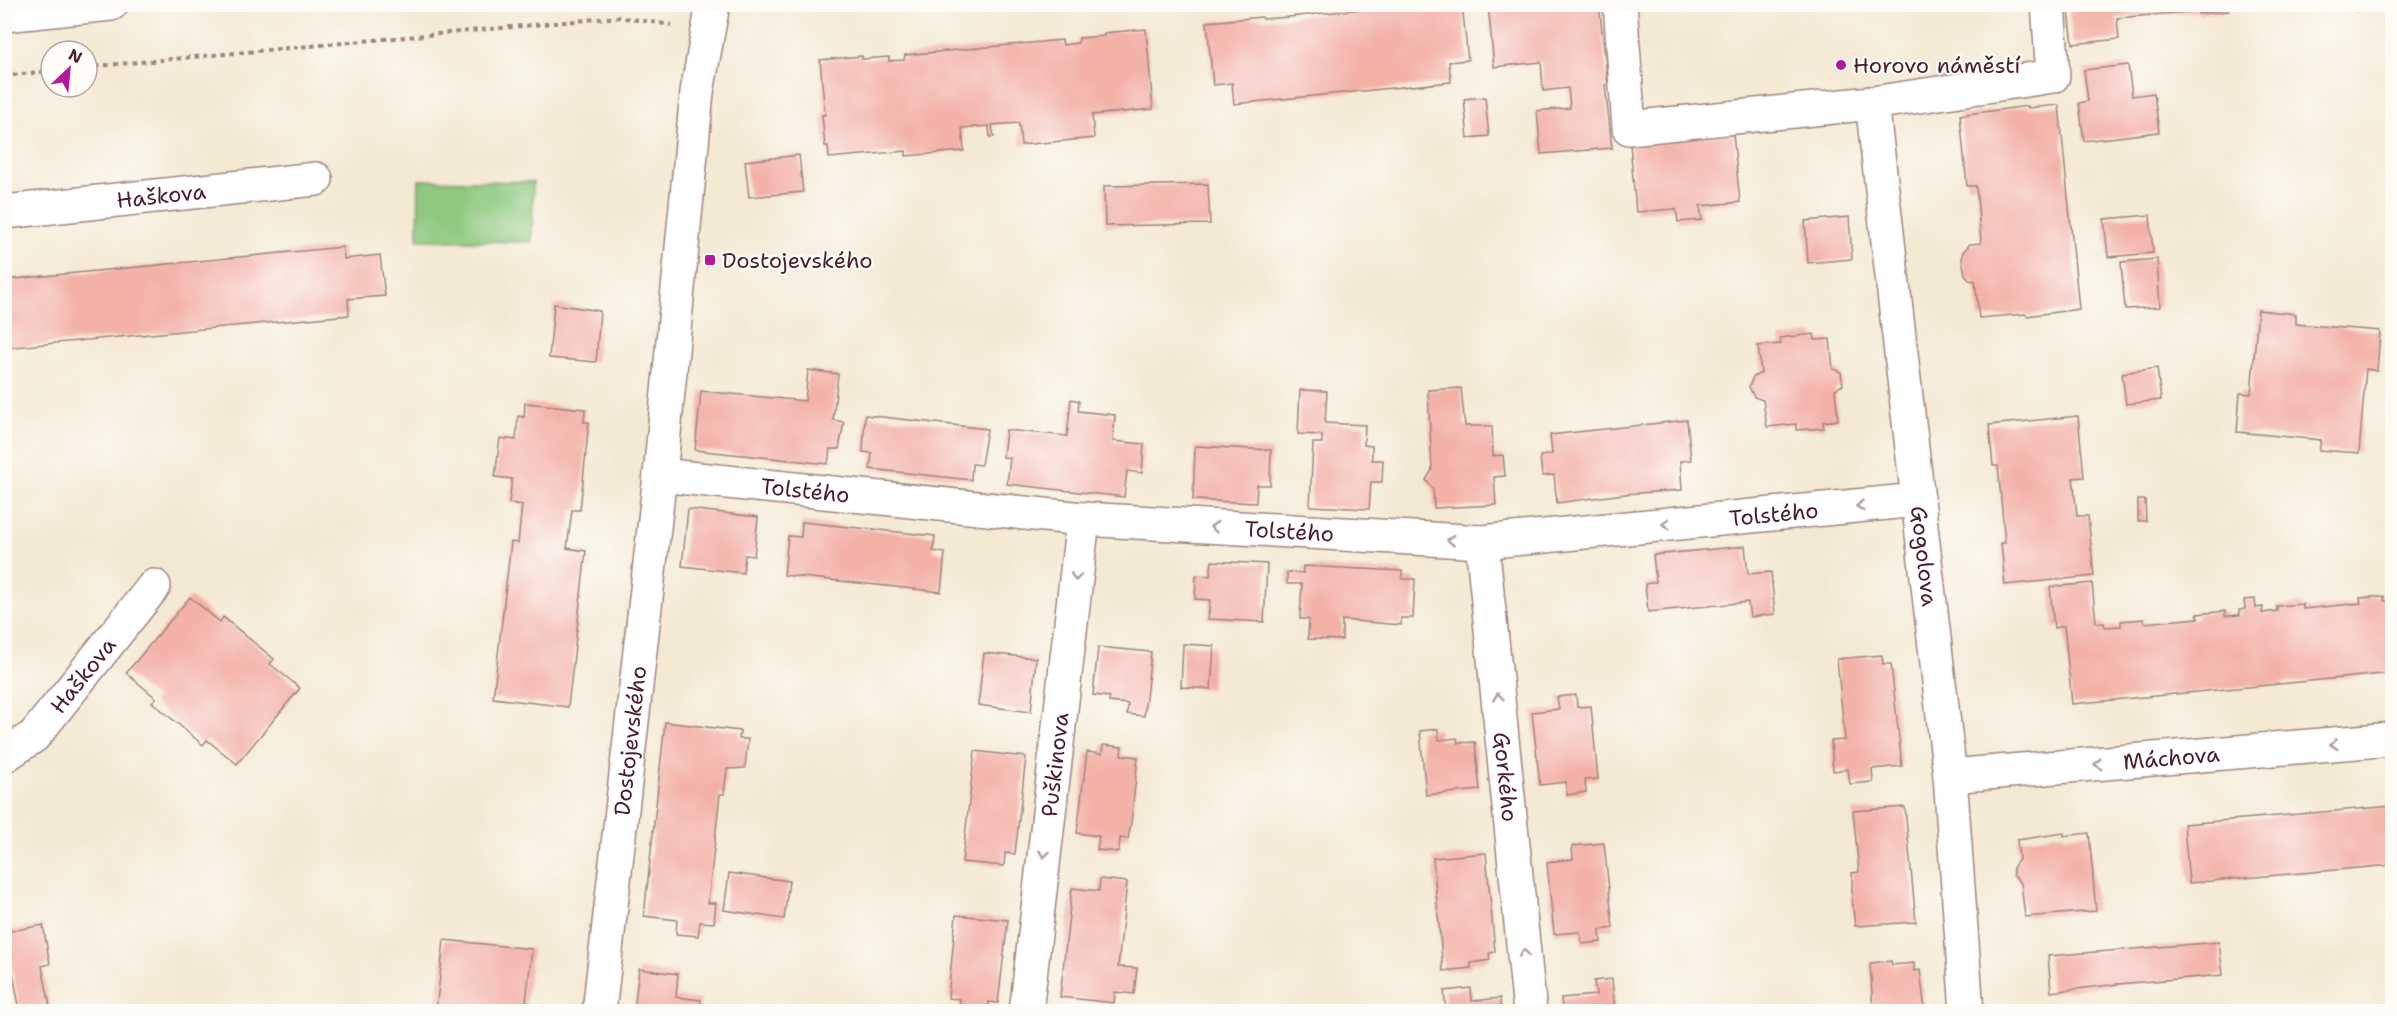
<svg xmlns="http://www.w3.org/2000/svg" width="2397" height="1016" viewBox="0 0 2397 1016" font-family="'Shantell Sans',sans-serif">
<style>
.green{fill:#8dc97f;stroke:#6c7455;stroke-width:1.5}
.building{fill:#f3b1a8}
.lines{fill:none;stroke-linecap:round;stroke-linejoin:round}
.minor-casing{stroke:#9f847f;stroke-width:36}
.major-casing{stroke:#9f847f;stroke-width:36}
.path{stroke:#9f847f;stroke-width:4;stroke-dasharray:4.5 4.5;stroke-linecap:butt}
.minor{stroke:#fff;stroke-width:33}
.major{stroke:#fff;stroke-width:33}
.oneway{stroke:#ae9aa0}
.poi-dot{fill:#b5179e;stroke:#fdfcf7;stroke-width:2}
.labels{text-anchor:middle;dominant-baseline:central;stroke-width:4.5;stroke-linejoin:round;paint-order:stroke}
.poi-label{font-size:22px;fill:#4a1f2b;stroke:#fdfcf7;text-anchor:start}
.street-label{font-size:22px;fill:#4a1f2b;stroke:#fdfcf7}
</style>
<rect width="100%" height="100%" fill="#fdfcf7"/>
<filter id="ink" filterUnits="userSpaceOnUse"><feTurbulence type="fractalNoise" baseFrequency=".0167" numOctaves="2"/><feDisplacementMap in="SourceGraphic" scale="12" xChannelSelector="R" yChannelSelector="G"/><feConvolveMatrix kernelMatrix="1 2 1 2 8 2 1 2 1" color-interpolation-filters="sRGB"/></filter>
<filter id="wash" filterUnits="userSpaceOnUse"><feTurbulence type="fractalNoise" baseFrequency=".008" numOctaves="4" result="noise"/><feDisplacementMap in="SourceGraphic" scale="24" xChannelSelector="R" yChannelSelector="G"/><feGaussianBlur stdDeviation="1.35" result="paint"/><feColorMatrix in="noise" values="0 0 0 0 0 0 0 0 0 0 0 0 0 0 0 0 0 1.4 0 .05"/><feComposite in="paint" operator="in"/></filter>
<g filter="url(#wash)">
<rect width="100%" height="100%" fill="#f4e9d3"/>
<!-- green -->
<path class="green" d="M419,180l114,2 -1,60 -114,-2z"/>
<g id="blocks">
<!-- building -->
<g class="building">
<path d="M1406,4h56l6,56 -19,2 2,20 -217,22 -2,-21 -19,2 -6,-63 55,-5 1,2 26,-2z"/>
<path d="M1488,4h111l9,80 -3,1 7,63 -71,6 -4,-43 33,-3 -2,-20 -25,3 -2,-29 -47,5z"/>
<path d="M2068,4h159l1,7 -30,3v-3l-81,7 2,21 -46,5z"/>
<path d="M2276,4h15v2l-15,2z"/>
<path d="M2354,4h38v3l-37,4z"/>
<path d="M1146,29l7,80 -61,6 2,23 -73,7 -2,-22 -27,2 2,12h-4l-1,-11 -27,2 2,23 -58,5v-5l-77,7 -1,-12h-3l-3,-31h3l-5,-55 42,-4v3l27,-2v4l15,-1 1,-5 157,-15 1,5 15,-2 1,-5 25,-2v-3z"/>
<path d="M2128,65l4,31 22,-3 5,39 -75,9 -5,-38 9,-2 -4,-31z"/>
<path d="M1485,97l4,39 -21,2 -4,-39z"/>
<path d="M2059,105l20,204 -52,7 -1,-2 -47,4 -4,-37 -6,-1 -4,-6 -3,-14 1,-8 7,-8 11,-1 -5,-57h-9l-7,-71 68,-9v2z"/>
<path d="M1733,134l7,68 -40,4 2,14 -24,2 -2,-13 -40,3 -6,-68z"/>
<path d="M799,155l4,37 -54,5 -4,-36z"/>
<path d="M1208,184l2,40 -105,2 -1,-40z"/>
<path d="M2150,215l3,38 -45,4 -4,-38z"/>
<path d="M1849,217l3,42 -44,4 -3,-42z"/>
<path d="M343,247l1,12 36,-4 5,41 -37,3 1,16 -345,33v-68z"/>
<path d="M2157,259l3,48 -35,2 -4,-47z"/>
<path d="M554,304l46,7 -4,51 -47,-4z"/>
<path d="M2258,310l38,4v10l84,7 -3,40 -11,-2 -7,84 -40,-3 2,-10 -84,-8 3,-39 11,1z"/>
<path d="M1814,334l1,6 15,-1 3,30 8,3 2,13 -8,4 3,31 -15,2 1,6 -28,2v-6l-29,3 -4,-27 -9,-3 -5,-10 4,-10 8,-4 -3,-27 23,-2 -1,-6z"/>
<path d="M2157,368l4,32 -35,4 -4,-31z"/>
<path d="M808,370l30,4 -5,46 11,2 -5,27h-9l-2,15 -133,-14 6,-59 104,10z"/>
<path d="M1461,388l4,38h27l1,30 10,-1 2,21 -11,1 2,28 -62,3 -1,-19 -7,-9 6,-10 -4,-80z"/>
<path d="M1300,390l27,1 -2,32 40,2 -1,20 8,1v14h11l-1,22h-11l-2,27 -59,-3 3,-63h9v-8l-24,-1z"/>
<path d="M1071,399l8,2 -1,10 37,4 -2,26 31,3 -2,29 -15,-2 -3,26 -117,-13 3,-26 -7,-1 3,-27 61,6z"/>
<path d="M525,403l60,6 -1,13h5l-9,88h-8l-5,38 19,3 -18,156 -75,-9 18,-156 7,1 4,-38 -13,-2 3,-24 -17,-2 5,-39 16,2 2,-24 6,1z"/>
<path d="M865,415l122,14 -6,36 -9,-1 -1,16 -101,-11 2,-16 -9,-1z"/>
<path d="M2078,416l6,61 -11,1 4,38h11l6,60 -89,9 -4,-42h4l-7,-77h-5l-4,-41z"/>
<path d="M1687,420l4,40 -11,1 2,29 -58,4 -67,9 -3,-28 -12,1 -2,-20 12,-2 -2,-19z"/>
<path d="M1195,446l76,4 -1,35h-13l-1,18 -63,-3z"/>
<path d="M2138,500h7l1,21h-8z"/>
<path d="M688,509l70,8 -4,39 -9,-1 -2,18 -61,-7z"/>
<path d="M802,522l133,14 -2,15 12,2 -4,39 -157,-17 4,-39 13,1z"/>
<path d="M1745,546l3,28 23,-2 4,42 -25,3 -2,-15 -100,10 -3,-28 11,-2 -3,-27z"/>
<path d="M1212,561l55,3 -3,58 -56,-3 2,-19 -15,-1 1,-24 14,1z"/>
<path d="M1303,566l99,5v8h13l-2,39h-12v7l-59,-5v20l-34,-1 1,-20h-9l2,-35h-15v-12l16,1z"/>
<path d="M2092,583l4,40h8l1,4 16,-1v-5l23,-2v4l54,-5 -1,-4 28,-3v5l15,-1 -1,-5 6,-1 -1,-9 11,-1 1,9 7,-1 -1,6 15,-2v-5l26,-2v5l58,-6 -1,-5 24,-2v5l8,-1v73l-320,31 -8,-78 -10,2 -4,-41z"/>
<path d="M190,597l30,25 3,-5 51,42 -4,5 30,24 -63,76 -30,-24 -4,5 -51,-43 4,-4 -30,-25z"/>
<path d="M1183,644l31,2 -3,43 -30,-2z"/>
<path d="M1098,647l53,5 -7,64 -17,-2 1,-10 -19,-2 1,-5 -17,-2z"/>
<path d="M984,653l52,5 -5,54 -53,-7z"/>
<path d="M1882,655l1,9h8l11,102 -30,3 1,13 -23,2 -2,-15 -15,2 -2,-30 14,-1 -8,-81z"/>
<path d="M1576,695l1,12 14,-1 7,73 -13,1 1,12 -19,3 -1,-13 -26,3 -8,-73 27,-3 -2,-12z"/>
<path d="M665,722l75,9 -1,8h9l-3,29 -18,1 -3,25h-4l-12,109h8l-2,20 -14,-1 -2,14 -22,-2 1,-14 -33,-4z"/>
<path d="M1438,729l1,11 18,-2 1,5 17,-1 5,48 -54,5 -6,-64z"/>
<path d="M1103,745l19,2 -1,8 17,2 -7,66 -3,16 -8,-1 -1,14 -22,-2 2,-14 -22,-3 10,-81 15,2z"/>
<path d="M975,751l51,6 -11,97 -10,-1 -1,13 -42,-4z"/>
<path d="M2392,806v59l-203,18 -5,-59z"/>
<path d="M1905,807l11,115 -61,4 -3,-27v-26l7,-1 -6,-61z"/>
<path d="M2064,833v3l25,-3 7,78 -71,6 -4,-34 -8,-8v-7l6,-9 -2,-19z"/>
<path d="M1604,843l9,85 -13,2 1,12 -19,2 -2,-12 -26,2 -7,-72 26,-3 -1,-13z"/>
<path d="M1486,853l9,99 -6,1 1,7 -19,3v5l-28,3 -10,-113z"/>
<path d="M729,873l60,8 -5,38 -60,-9z"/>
<path d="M1100,879l27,3 -9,85 19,1 -3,26 -19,-2 -1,11 -54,-6 12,-109 27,3z"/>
<path d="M956,915l52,5 -10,83 -9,-1 -1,9h-29l1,-12 -12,-1z"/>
<path d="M43,925l7,39 -8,2 9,45h-31l-15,-79z"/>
<path d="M444,940l88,9 -7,62h-89z"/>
<path d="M2219,942l4,33 -105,9 -67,8 -3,-36z"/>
<path d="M1891,961l1,4 22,-2v8l6,-1 5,41h-52l-3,-48z"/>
<path d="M639,969l39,5 -2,23 25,3 -2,11h-65z"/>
<path d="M1612,979l3,32h-53l-1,-13 35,-3 -2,-14z"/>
<path d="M1471,988l1,13 28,-3 1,13h-55l-2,-20z"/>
<path d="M2058,1008l1,3h-21v-1z"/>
</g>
</g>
</g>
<g filter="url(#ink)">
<use href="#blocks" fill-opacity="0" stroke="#9f847f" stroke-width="1.5"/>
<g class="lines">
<!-- minor casing -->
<g class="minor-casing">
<g id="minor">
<path d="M1620,4l9,124 243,-25 181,-27 -5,-72"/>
<path id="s1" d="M1872,103l78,673 17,236"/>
<path id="s2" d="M4,212l312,-33"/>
<path id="s3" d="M660,475l423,44 399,23 436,-42"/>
<path id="s4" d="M1482,542l48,470"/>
<path id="s5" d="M4,756l30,-20 120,-150"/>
<path id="s6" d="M1950,776l442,-37"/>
<path id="s7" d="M599,1012l61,-537 37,-383 16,-88"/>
<path id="s8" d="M1026,1012l57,-493"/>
</g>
</g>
<!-- major casing -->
<g class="major-casing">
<path id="major" d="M4,15l107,-11"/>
</g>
<!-- path -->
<g class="path">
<path d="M87,67l531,-50 54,8"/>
<path d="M4,76l47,-5"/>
</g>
<!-- minor -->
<use href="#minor" class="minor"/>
<!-- major -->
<use href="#major" class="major"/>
</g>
<!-- one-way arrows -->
<defs><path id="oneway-chevron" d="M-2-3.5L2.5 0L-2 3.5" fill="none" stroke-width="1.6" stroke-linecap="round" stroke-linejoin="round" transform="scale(1.5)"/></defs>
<g class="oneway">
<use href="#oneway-chevron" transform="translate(1860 506) rotate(175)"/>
<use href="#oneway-chevron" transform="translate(1666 524) rotate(175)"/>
<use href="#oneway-chevron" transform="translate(1214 527) rotate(-177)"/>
<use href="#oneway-chevron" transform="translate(1451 540) rotate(-177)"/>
<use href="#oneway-chevron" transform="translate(1076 577) rotate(97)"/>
<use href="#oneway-chevron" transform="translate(1498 697) rotate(-96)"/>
<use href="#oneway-chevron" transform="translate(2334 744) rotate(175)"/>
<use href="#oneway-chevron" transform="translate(2098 764) rotate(175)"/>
<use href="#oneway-chevron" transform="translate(1044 854) rotate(97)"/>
<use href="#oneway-chevron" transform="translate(1524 953) rotate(-96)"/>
</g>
</g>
<!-- markers -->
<g class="poi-dot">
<circle cx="1841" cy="65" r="6"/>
<rect x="704" y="254" width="12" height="12" rx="3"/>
</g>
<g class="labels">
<!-- poi labels -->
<g class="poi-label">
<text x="1853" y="65">Horovo náměstí</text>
<text x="722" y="260">Dostojevského</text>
</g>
<!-- street labels -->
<g class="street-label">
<text stroke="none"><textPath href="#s2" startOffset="158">Haškova</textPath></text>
<text stroke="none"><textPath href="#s3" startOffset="146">Tolstého</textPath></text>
<text stroke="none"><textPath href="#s3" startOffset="1118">Tolstého</textPath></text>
<text stroke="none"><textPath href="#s3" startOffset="632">Tolstého</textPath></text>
<text stroke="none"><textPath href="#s1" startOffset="456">Gogolova</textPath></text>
<text stroke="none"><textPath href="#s5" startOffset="114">Haškova</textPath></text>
<text stroke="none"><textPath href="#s7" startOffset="273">Dostojevského</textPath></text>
<text stroke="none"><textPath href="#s6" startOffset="222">Máchova</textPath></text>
<text stroke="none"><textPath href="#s8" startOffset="249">Puškinova</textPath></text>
<text stroke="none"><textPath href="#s4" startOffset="236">Gorkého</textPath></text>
</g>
</g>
<!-- margin -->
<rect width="2397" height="1016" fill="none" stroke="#fdfcf7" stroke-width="24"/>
<!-- north arrow -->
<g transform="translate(69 69) rotate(26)"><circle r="28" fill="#fdfcf7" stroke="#b5a4a5" stroke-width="1.5"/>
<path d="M0-4.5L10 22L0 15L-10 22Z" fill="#b5179e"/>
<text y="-9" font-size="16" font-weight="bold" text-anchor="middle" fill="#4a1f2b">N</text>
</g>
</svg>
